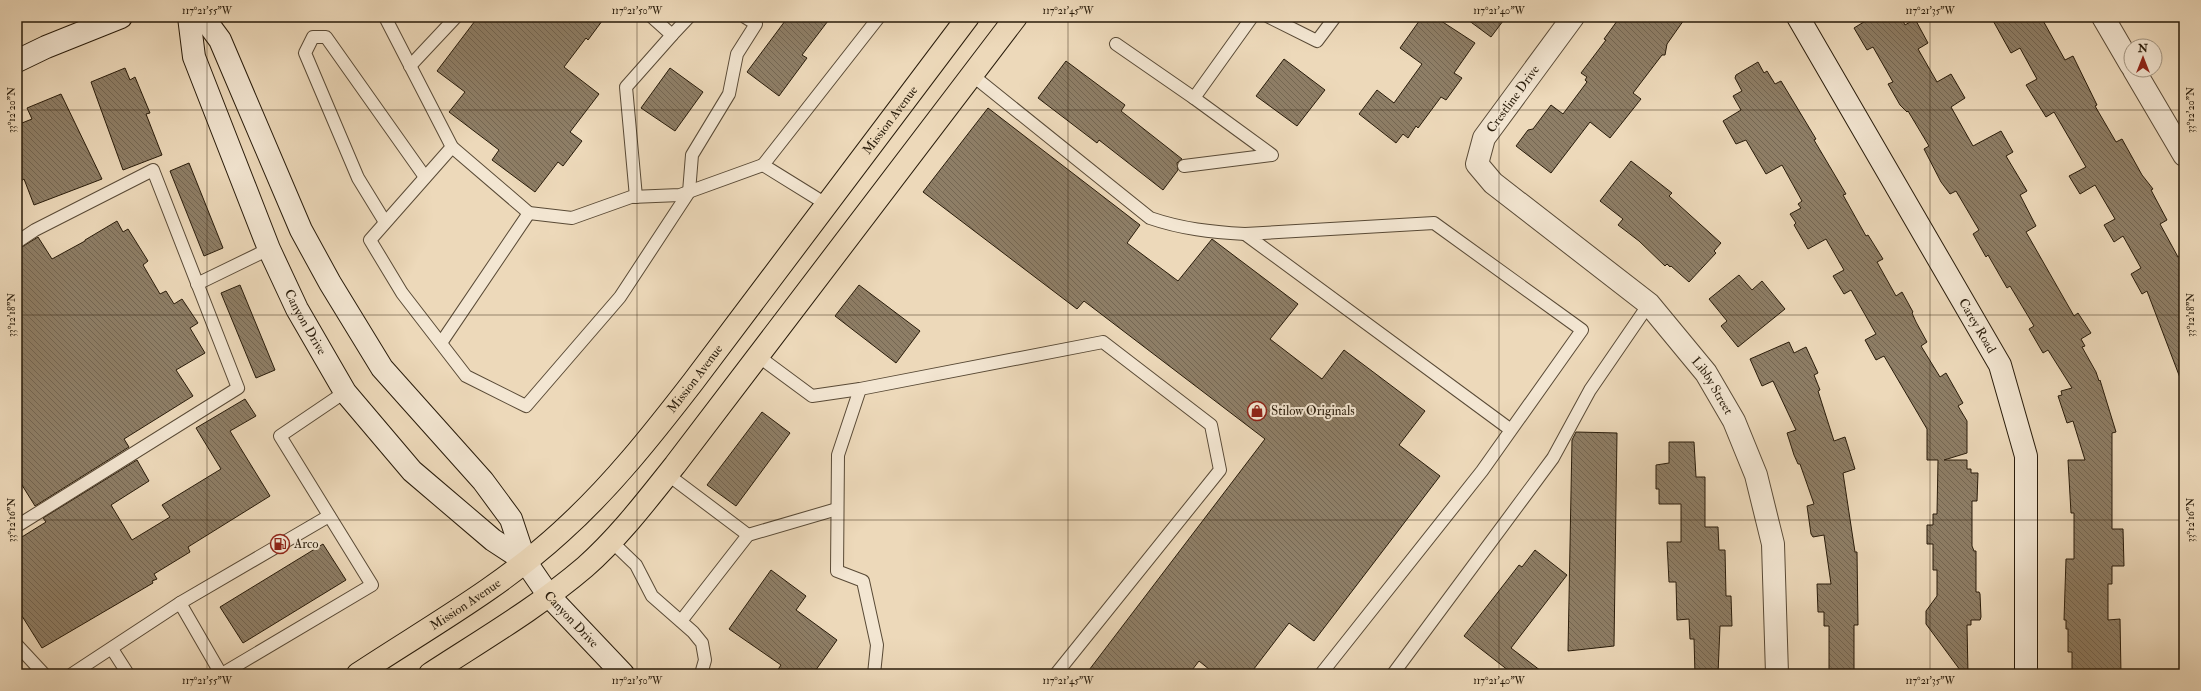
<svg xmlns="http://www.w3.org/2000/svg" width="2201" height="691" viewBox="0 0 2201 691" font-family="'IM FELL Double Pica',serif">
<style>
.building{fill:url(#building-back-hatch);stroke:#281b0a}
.lines{fill:none;stroke-linecap:round;stroke-linejoin:round}
.lane-casing{stroke:#594a36;stroke-width:14}
.street-casing{stroke:#594a36;stroke-width:24}
.secondary-casing{stroke:#281b0a;stroke-width:24}
.primary-casing{stroke:#281b0a;stroke-width:24}
.lane{stroke:#f3e6d2;stroke-width:12}
.street{stroke:#f3e6d2;stroke-width:22}
.secondary{stroke:#f3e6d2;stroke-width:22}
.primary{stroke:#edd9ba;stroke-width:22}
.ticks{fill:none;stroke:#281b0a;stroke-width:1;stroke-opacity:0.45}
.labels{text-anchor:middle;dominant-baseline:central;stroke-width:4;stroke-linejoin:round;paint-order:stroke}
.street-label{font-size:13px;fill:#281b0a;stroke:#f3e6d2}
.poi-label{font-size:13px;fill:#281b0a;stroke:#f3e6d2;text-anchor:start}
.neatline{fill:none;stroke:#281b0a;stroke-width:1.5}
.ticks-label{font-size:10px;text-anchor:middle;fill:#281b0a}
</style>
<defs>
<pattern id="building-back-hatch" width="6" height="6" patternUnits="userSpaceOnUse"><rect width="6" height="6" fill="#8e7e66"/><path d="M-1 5l2 2M0 0l6 6M5-1l2 2" fill="none" stroke="#746652"/></pattern>
</defs>
<rect width="100%" height="100%" fill="#edd9ba"/>
<filter id="stains"><feTurbulence type="fractalNoise" baseFrequency=".005" numOctaves="4"/><feColorMatrix values="0 0 0 0 .2 0 0 0 0 .09 0 0 0 0 .02 0 0 0 .5 -.17"/></filter>
<radialGradient id="worn" r=".72"><stop offset=".6" stop-color="#630" stop-opacity="0"/><stop offset="1" stop-color="#630" stop-opacity=".3"/></radialGradient>
<!-- building -->
<g class="building">
<path d="M478,17h127l-17,23 -2,-2 -22,29 35,27 -29,38 12,9 -19,25 -5,-4 -23,30 -43,-32 7,-10 -50,-38 16,-20 -28,-21z"/>
<path d="M788,17h43l-29,38 5,3 -28,38 -32,-24z"/>
<path d="M1422,17h13l40,26 -21,30 8,5 -16,22 -5,-3 -23,31 -2,-2 -8,12 -5,-4 -7,9 -37,-29 18,-24 17,13 28,-39 -22,-16z"/>
<path d="M1464,17h42l-15,20z"/>
<path d="M1620,17h66l-19,27 -2,11h-3l-29,38 8,6 -31,39 -20,-16 -39,51 -35,-27 12,-16 5,-1 18,-24 12,9 24,-32 -2,-2 2,-3 -6,-4 25,-33 -2,-1z"/>
<path d="M1872,17h29l4,8 10,-6 13,24 -10,6 19,33 14,-8 14,24 -14,9 22,39 28,-15 12,21 -7,4 21,35 -7,4 16,31 -10,6 48,84 4,-3 13,20 -10,6 4,7 -3,1 14,25 3,9 1,-1 16,52 -4,1v96h11l1,37h-12v18h-4v36l12,-1 1,55h-49v-22h-4v-23h-2v-9h-2l2,-61h8v-46h-3l-3,-53h17l-12,-39 -6,2 -9,-27 4,-1 -1,-4 11,-3 -24,-38 -5,3 -14,-24 5,-3 -24,-40 -3,2 -19,-33 -2,2 -13,-23 6,-4 -23,-39 -6,3 -9,-12 -17,-33 5,-3 -21,-35 -1,1 -7,-7 -12,-21 5,-2 -20,-35 -6,3 -13,-22z"/>
<path d="M1991,17h50l24,43 8,-4 24,49 -2,1 21,36 6,-3 20,36 11,14 -2,1 16,30 -7,4 18,33 6,-3v129h-2l-35,-92 -5,3 -11,-20 10,-6 -18,-32 -9,6 -10,-17 11,-6 -20,-34 -15,9 -11,-18 17,-9 -32,-55 -8,5 -20,-32 11,-6 -17,-31 -9,5z"/>
<path d="M1284,59l41,31 -28,36 -41,-30z"/>
<path d="M1066,61l59,44 -4,6 61,48 -5,4 1,7 -15,20 -64,-50 -2,3 -59,-45z"/>
<path d="M1758,62l6,11 3,-2 8,13 6,-3 35,58 -2,1 32,54 -3,1 23,41 2,-1 15,24 -6,3 19,34 6,-4 11,20 -1,1 4,9 11,20 -6,4 19,31 6,-4 17,30 -5,3 9,15v32l-23,7h23v9h4v4h7l-1,28h-5v45l2,5h2v41h3l1,2 1,23 -1,3h-9v5h-4l1,49h-5l-37,-50v-13l11,-15v-26h-4v-26h-6v-19h6v-11h4l1,-54h-11v-31l-43,-73 -8,4 -11,-20 11,-6 -25,-44 -7,4 -11,-18 11,-6 -18,-31 -18,10 -14,-24 2,-2 -6,-9 11,-6 -3,-4 4,-3 -20,-36 -16,9 -20,-34 -10,4 -13,-23 18,-11 -8,-14 9,-5 -7,-13 1,-3z"/>
<path d="M125,68l5,12 5,-3 15,36 -4,1 16,41 -39,15 -32,-88z"/>
<path d="M670,68l33,24 -28,39 -34,-23z"/>
<path d="M61,94l41,85 -68,26 -10,-26 -7,5v-59l15,-6 -5,-11z"/>
<path d="M988,108l152,117 -13,18 51,38 34,-42 86,65 -28,35 52,40 22,-29 81,61 -26,34 41,31 -126,165 -25,-18 -39,51h-35l-16,-13 -10,13h-103l179,-235 -181,-138 -7,8 -154,-117z"/>
<path d="M1631,161l41,32 -3,3 52,47 -7,8 2,2 -27,29 -18,-16 -1,1 -3,-3 -2,2 -26,-25 -21,-16 5,-6 -23,-18z"/>
<path d="M189,163l34,85 -19,8 -34,-85z"/>
<path d="M117,221l6,11 5,-3 20,32 -5,4 17,29 6,-3 8,13 8,-5 16,24 -8,5 15,25 -29,17 17,26 -69,43 5,8 -94,59 -18,-29v-227l21,-13 14,22 33,-18v-1z"/>
<path d="M1739,275l13,15 10,-9 23,28 -47,38 -17,-21 6,-5 -18,-22z"/>
<path d="M240,285l35,85 -19,8 -35,-85z"/>
<path d="M859,285l61,46 -24,32 -61,-47z"/>
<path d="M1789,342l5,11 12,-6 12,26 -4,2 6,15 -2,1 16,50 11,-4 10,32 -12,4 12,79h2l1,73h-4v49h-25v-48h-5v-14h-6l-1,-28h14l-7,-49 -11,2 -2,-3 -4,-28 7,-2 -14,-40h-2l-4,-9 -7,-22 9,-3 -23,-49 -11,5 -12,-27z"/>
<path d="M245,399l11,17 -26,15 40,65 -82,51 2,5 -36,22 3,5 -5,2 1,2 -111,65 -25,-40v-68l29,-18 -3,-4 94,-58 12,21 -38,24 21,35 38,-23 -8,-12 59,-36 -25,-41z"/>
<path d="M762,412l28,21 -54,73 -29,-21z"/>
<path d="M1576,432l41,1 -3,213 -46,5 4,-211z"/>
<path d="M1669,442h25l2,35h9v50h13l1,23h6l1,46h5l1,30h-12l-2,48h-23l-1,-35h-4l-1,-20 -12,1 -1,-38h-7l-2,-40h14v-38h-22v-15h-3v-24l13,-2z"/>
<path d="M323,544l23,36 -103,63 -23,-36z"/>
<path d="M1535,550l32,25 -56,73 34,26h-32l-49,-38 55,-71 3,2z"/>
<path d="M771,570l35,26 -10,14 41,30 -24,34h-38l6,-9 -52,-36z"/>
</g>
<g class="lines">
<!-- lane casing -->
<g class="lane-casing">
<g id="lane">
<path d="M385,17l67,130 77,66 43,5 59,-21 49,-2 83,-30"/>
<path d="M652,17l20,18 17,-18"/>
<path d="M1269,17l48,24 18,-24"/>
<path d="M1116,44l78,54 58,-81"/>
<path d="M410,66l46,-49"/>
<path d="M972,75l178,143c32,11 61,14 95,16"/>
<path d="M452,147l-82,93 32,53 64,83 60,30 94,-109 69,-105 3,-37 37,-61 8,-40 19,-30 -11,-7"/>
<path d="M1184,166l88,-11 -78,-57"/>
<path d="M636,197l-10,-110 46,-52"/>
<path d="M826,204l-63,-39 116,-148"/>
<path d="M385,222l-27,-44 -53,-125 8,-16h13l99,140"/>
<path d="M17,242l18,-12 118,-60 85,218 -221,138"/>
<path d="M197,284l72,-35"/>
<path d="M441,343l88,-130"/>
<path d="M758,356l54,40 48,-7 243,-47 108,83 9,45 -164,204"/>
<path d="M860,389l-22,66 -1,116 26,10 14,64 -3,29"/>
<path d="M667,474l81,61 -67,86"/>
<path d="M748,535l89,-26"/>
<path d="M611,541l25,24 16,31 41,36 9,11 3,17 -4,14"/>
<path d="M17,645l27,29"/>
<path d="M112,649l16,25"/>
<path d="M72,674l108,-71"/>
<path d="M221,674l-41,-71 149,-87"/>
<path d="M222,674l150,-89 -92,-149 65,-44"/>
<path d="M1321,674l161,-203 100,-141 -148,-107 -189,11 266,196"/>
<path d="M1393,674l160,-216 37,-68 59,-86"/>
</g>
</g>
<!-- street casing -->
<g class="street-casing">
<g id="street">
<path id="s1" d="M1573,17l-89,121 -7,26 16,19 156,121 57,69 28,48 22,54 17,69 4,130"/>
<path d="M2103,17l28,48"/>
<path d="M2134,70l50,85"/>
</g>
</g>
<!-- secondary casing -->
<g class="secondary-casing">
<g id="secondary">
<path id="s2" d="M189,17l5,40 75,192 28,60 48,83 67,79 81,69 32,21"/>
<path id="s3" d="M203,17l17,23 81,190 29,53 52,85 101,113 28,38 14,42 24,35 74,78"/>
<path id="s4" d="M1798,17l202,348 26,91v218"/>
<path d="M17,61l29,-14 75,-30"/>
</g>
</g>
<!-- primary casing -->
<g class="primary-casing">
<g id="primary">
<path id="s5" d="M358,674c68,-45 142,-86 203,-142 50,-45 91,-97 132,-150l275,-365"/>
<path d="M430,674c52,-34 107,-66 155,-107 34,-30 62,-67 90,-102l341,-448"/>
</g>
</g>
<!-- lane -->
<use href="#lane" class="lane"/>
<!-- street -->
<use href="#street" class="street"/>
<!-- secondary -->
<use href="#secondary" class="secondary"/>
<!-- primary -->
<use href="#primary" class="primary"/>
</g>
<!-- ticks -->
<path class="ticks" d="M207,17v657M637,17v657M1068,17v657M1499,17v657M1930,17v657M17,110h2167M17,315h2167M17,520h2167"/>
<!-- icons -->
<defs>
<g id="shop-ring" transform="scale(1)"><circle r="9.5" fill="#f3e6d2" stroke="#8f2418" stroke-width="1.5"/><path d="M-5-2.5h2.3a2.7 3.5 0 0 1 5.4 0H5L5.5 6h-11ZM-1.5-2.5h3a1.5 2.3 0 0 0-3 0Z" fill="#8f2418"/></g>
<g id="fuel-ring" transform="scale(1)"><circle r="9.5" fill="#f3e6d2" stroke="#8f2418" stroke-width="1.5"/><path d="M-5.5-6h7V0h2V4h1.3V-2.5L3-4.5l.8-.8L6-3V5H2.5V1h-1V6h-7ZM-4.2-4.7v3.2H.2V-4.7Z" fill="#8f2418"/></g>
</defs>
<g fill-rule="evenodd">
<use href="#shop-ring" x="1257" y="411"/>
<use href="#fuel-ring" x="280" y="544"/>
</g>
<g class="labels">
<!-- street labels -->
<g class="street-label">
<text transform="translate(1513 99) rotate(-54)">Crestline Drive</text>
<text stroke="none"><textPath href="#s5" startOffset="776">Mission Avenue</textPath></text>
<text stroke="none"><textPath href="#s2" startOffset="328">Canyon Drive</textPath></text>
<text stroke="none"><textPath href="#s4" startOffset="357">Carey Road</textPath></text>
<text stroke="none"><textPath href="#s5" startOffset="452">Mission Avenue</textPath></text>
<text stroke="none"><textPath href="#s1" startOffset="503">Libby Street</textPath></text>
<text stroke="none"><textPath href="#s5" startOffset="128">Mission Avenue</textPath></text>
<text stroke="none"><textPath href="#s3" startOffset="713">Canyon Drive</textPath></text>
</g>
<!-- poi labels -->
<g class="poi-label">
<text x="1271" y="411">Stilow Originals</text>
<text x="294" y="544">Arco</text>
</g>
</g>
<!-- margin -->
<rect width="2201" height="691" fill="none" stroke="#edd9ba" stroke-width="44"/>
<!-- north arrow -->
<g transform="translate(2143 58)"><circle r="19" fill="#f3e6d2" stroke="#a29582"/>
<path d="M0-3L7 15L0 10L-7 15Z" fill="#8f2418"/>
<text y="-6" font-size="11" font-weight="bold" text-anchor="middle" fill="#281b0a">N</text>
</g>
<rect x="22" y="22" width="2157" height="647" class="neatline"/>
<g class="ticks-label">
<text x="207" y="14">117°21'55"W</text>
<text x="637" y="14">117°21'50"W</text>
<text x="1068" y="14">117°21'45"W</text>
<text x="1499" y="14">117°21'40"W</text>
<text x="1930" y="14">117°21'35"W</text>
<text transform="translate(11 110) rotate(-90)" y="4">33°12'20"N</text>
<text transform="translate(2190 110) rotate(-90)" y="4">33°12'20"N</text>
<text transform="translate(11 315) rotate(-90)" y="4">33°12'18"N</text>
<text transform="translate(2190 315) rotate(-90)" y="4">33°12'18"N</text>
<text transform="translate(11 520) rotate(-90)" y="4">33°12'16"N</text>
<text transform="translate(2190 520) rotate(-90)" y="4">33°12'16"N</text>
<text x="207" y="684">117°21'55"W</text>
<text x="637" y="684">117°21'50"W</text>
<text x="1068" y="684">117°21'45"W</text>
<text x="1499" y="684">117°21'40"W</text>
<text x="1930" y="684">117°21'35"W</text>
</g>
<rect width="100%" height="100%" filter="url(#stains)"/>
<rect width="100%" height="100%" fill="url(#worn)"/>
</svg>
